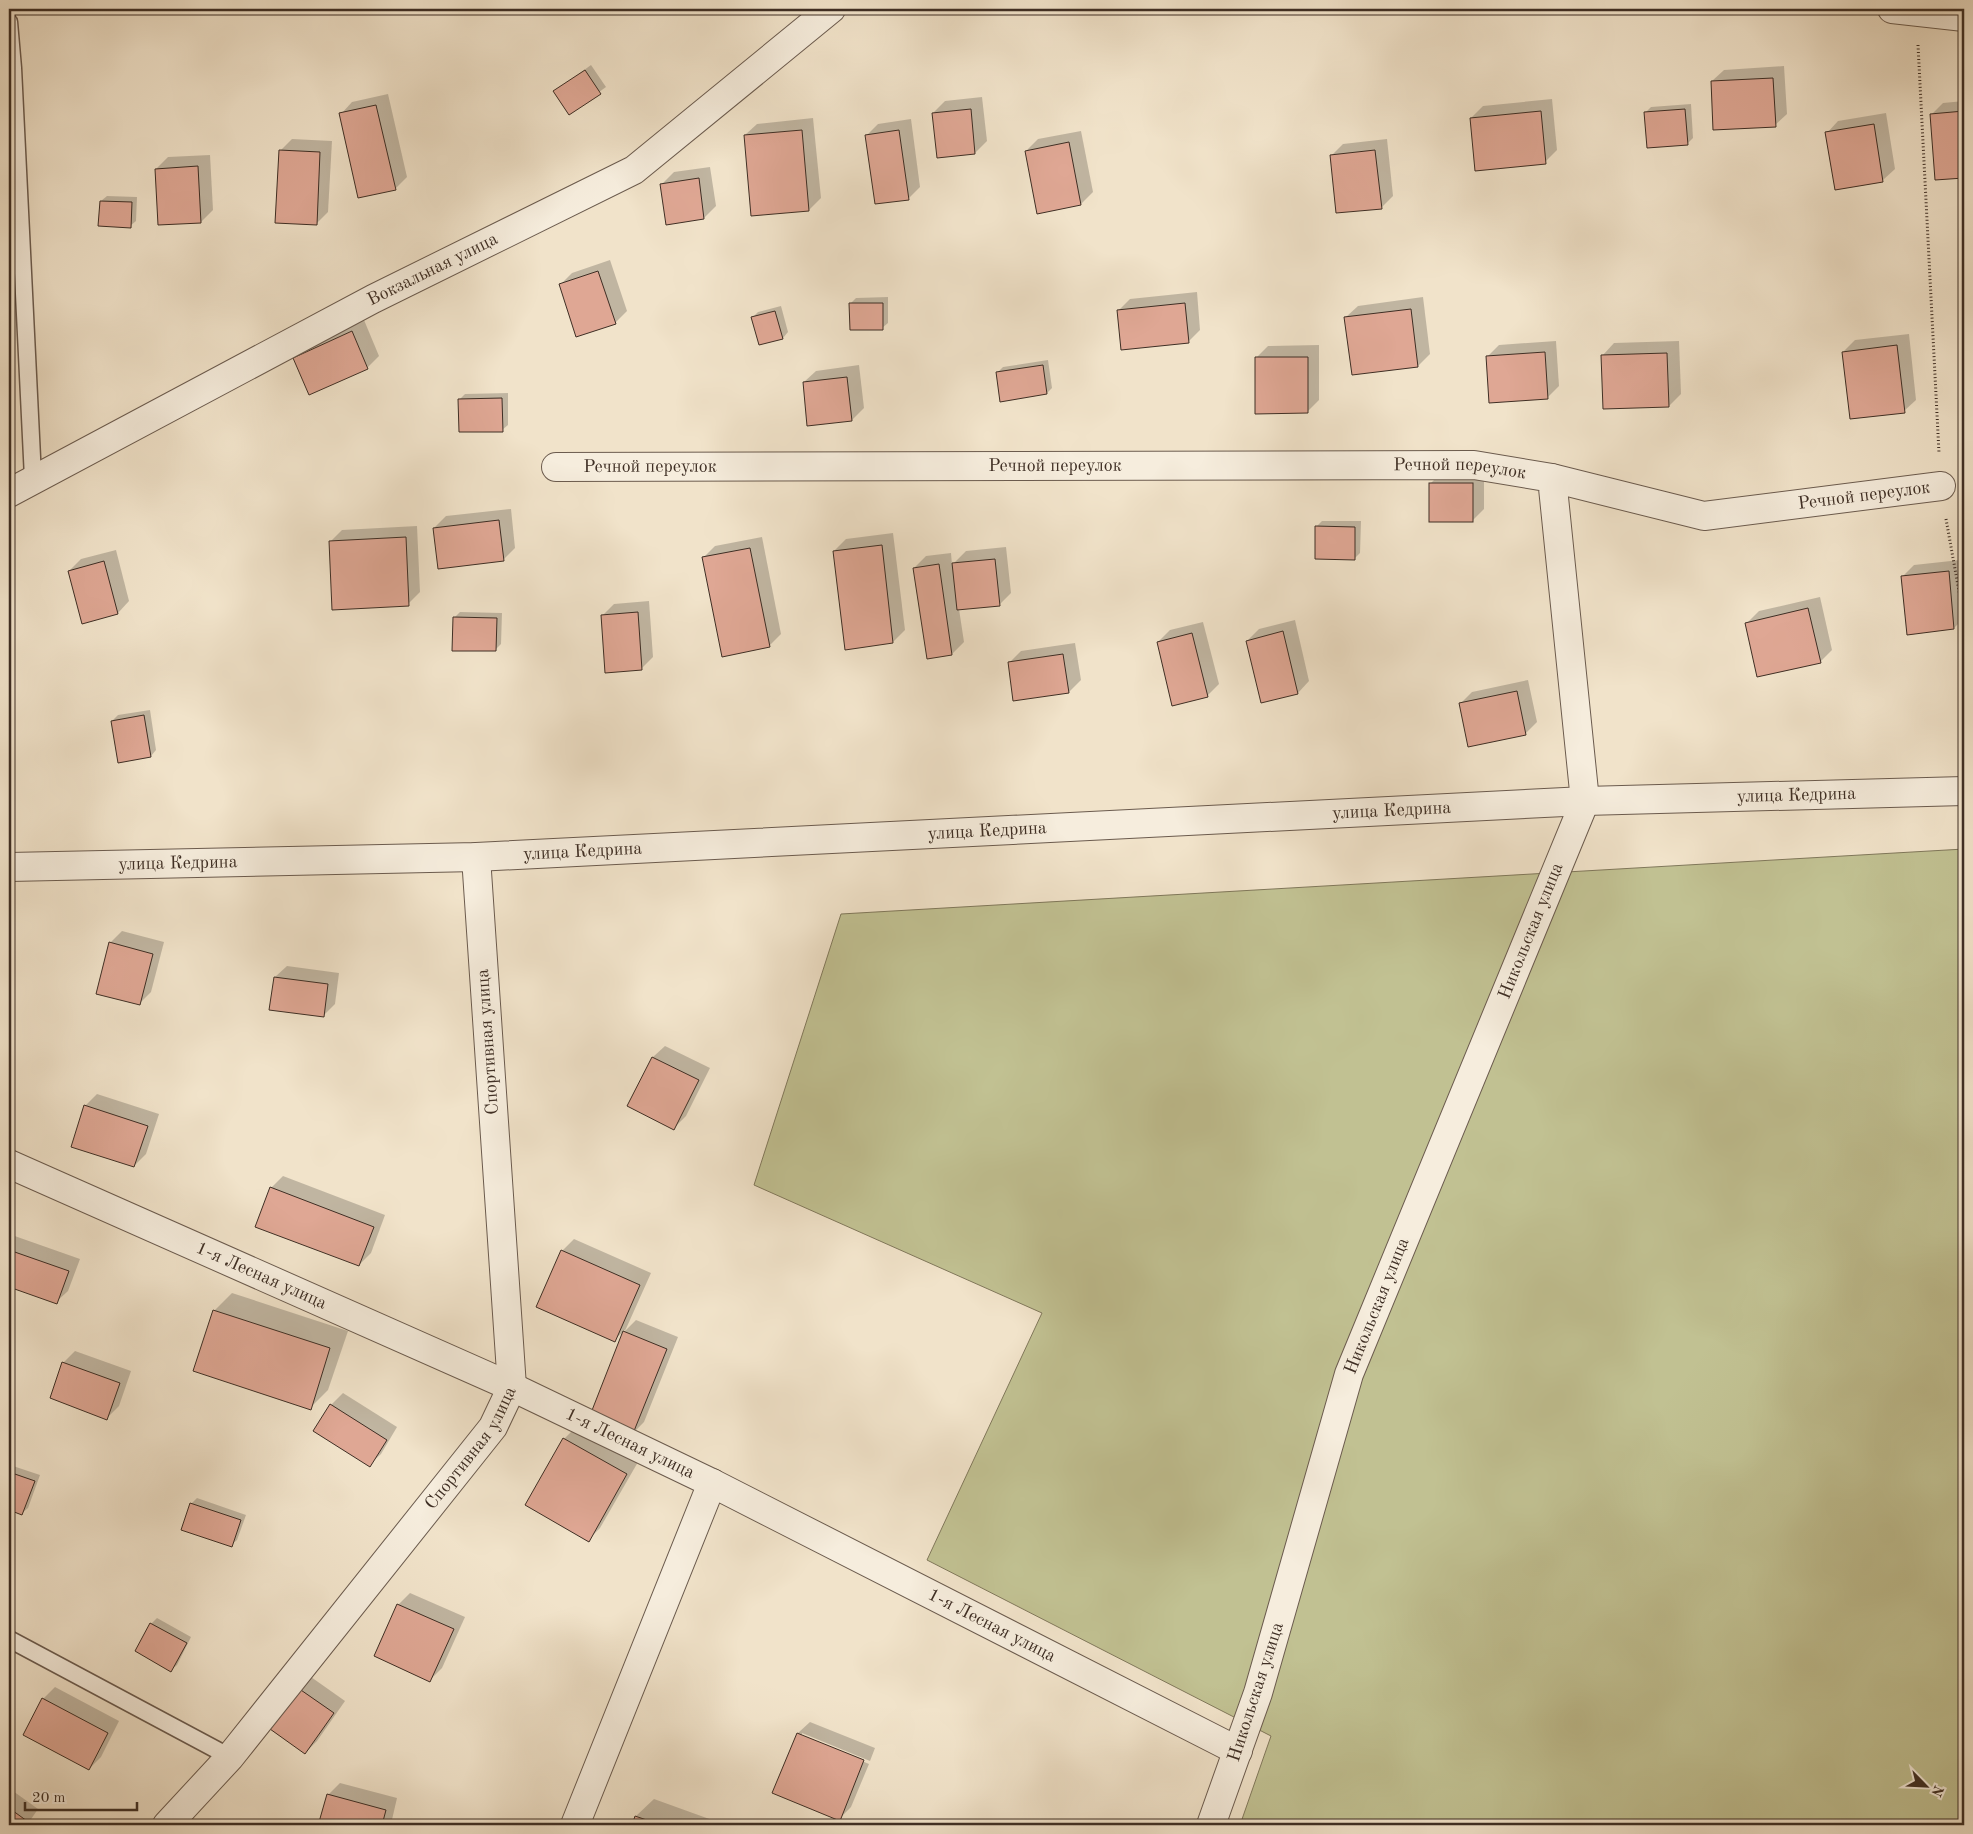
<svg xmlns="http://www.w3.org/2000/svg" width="1973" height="1834" viewBox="0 0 1973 1834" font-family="'Old Standard TT',serif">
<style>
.green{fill:#c1c192;stroke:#80785b}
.shadow{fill:#0003}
.building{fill:#dfa794;stroke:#3e2e24}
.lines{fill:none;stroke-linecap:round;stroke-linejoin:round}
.service-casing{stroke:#6b5b4e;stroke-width:19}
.minor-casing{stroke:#6b5b4e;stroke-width:30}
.path{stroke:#3e2e24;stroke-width:3;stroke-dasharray:1 2.5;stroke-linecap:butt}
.service{stroke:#f6eddd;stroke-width:16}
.minor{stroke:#f6eddd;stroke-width:28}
.labels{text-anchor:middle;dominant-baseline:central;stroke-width:5;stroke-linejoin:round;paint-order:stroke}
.street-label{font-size:18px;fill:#3e2e24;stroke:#f6eddd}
</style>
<rect width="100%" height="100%" fill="#f1e3ca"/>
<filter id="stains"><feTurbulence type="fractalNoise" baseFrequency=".004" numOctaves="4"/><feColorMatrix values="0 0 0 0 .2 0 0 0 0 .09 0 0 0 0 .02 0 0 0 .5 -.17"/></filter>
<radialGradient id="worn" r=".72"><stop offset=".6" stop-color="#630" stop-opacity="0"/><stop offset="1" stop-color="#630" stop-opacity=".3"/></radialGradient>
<!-- green -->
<path class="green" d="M1964,849v976h-724l31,-89 -344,-176 115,-247 -288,-128 87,-271z"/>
<!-- shadow -->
<g class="shadow">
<path d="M591,65l15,22 -37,27 -15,-22z"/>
<path d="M1784,66l3,48 -12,11 -63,-44 12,-11z"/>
<path d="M388,94l19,83 -12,12 -54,-75 11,-12z"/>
<path d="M982,97l5,44 -12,12 -42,-40 12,-12z"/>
<path d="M1552,99l5,51 -12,12 -74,-44 12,-12z"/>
<path d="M1964,101v76l-27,2 -6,-64 12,-12z"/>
<path d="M1691,104l2,34 -6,6 -41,-32 5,-5z"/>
<path d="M1886,113l9,56 -12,11 -47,8 -9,-55 11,-12z"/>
<path d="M813,118l8,80 -12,12 -64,-75 12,-11z"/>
<path d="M911,119l9,68 -12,12 -42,-63 12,-12z"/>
<path d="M1081,131l12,61 -12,12 -43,8 -12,-61 12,-12z"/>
<path d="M292,139l40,2 -4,71 -12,12 -36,-73z"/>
<path d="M1387,139l6,57 -12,12 -50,-52 12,-12z"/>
<path d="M210,155l3,55 -12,12 -45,-53 12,-12z"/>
<path d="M710,167l6,39 -12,12 -42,-34 12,-12z"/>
<path d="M107,196l30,1 -1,24 -6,5 -29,-25z"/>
<path d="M610,260l17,51 -12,12 -55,-38 12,-12z"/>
<path d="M1197,292l3,38 -12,12 -70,-31 12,-12z"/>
<path d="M888,297v26l-6,5 -31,-25 5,-5z"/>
<path d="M1423,297l7,57 -12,12 -72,-49 12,-11z"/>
<path d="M781,306l7,26 -5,6 -23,6 -7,-27 5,-5z"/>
<path d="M364,320l15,36 -12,12 -57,25 -16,-35 12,-12z"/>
<path d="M1909,334l7,66 -12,11 -61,-59 12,-12z"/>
<path d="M1556,341l3,45 -12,12 -59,-42 11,-11z"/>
<path d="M1679,341l2,53 -12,12 -66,-51 11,-12z"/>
<path d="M1319,345v55l-12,12 -51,-54 12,-12z"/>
<path d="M1048,360l4,28 -5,5 -49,-21 5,-5z"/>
<path d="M859,365l5,43 -12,12 -48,-38 12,-11z"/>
<path d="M508,393v32l-6,5 -43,-30 6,-6z"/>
<path d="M1442,472h42v37l-12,12 -42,-37z"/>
<path d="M511,509l4,39 -12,12 -69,-32 12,-12z"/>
<path d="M1322,521h39l-1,32 -6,6 -37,-33z"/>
<path d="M417,526l3,66 -12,12 -78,-62 12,-12z"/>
<path d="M893,533l12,97 -12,12 -59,-91 12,-12z"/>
<path d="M762,537l19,97 -12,12 -66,-88 12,-12z"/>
<path d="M1006,547l5,46 -12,12 -40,4 5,33 -12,12 -24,4 -14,-90 12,-12 25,-3 1,12 14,-14z"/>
<path d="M116,550l13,51 -11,12 -49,-42 12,-12z"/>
<path d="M1960,560l4,58 -10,10 -52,-51 12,-12z"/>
<path d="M1820,597l12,53 -12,12 -73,-39 12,-12z"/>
<path d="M649,601l4,56 -12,12 -39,-53 12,-12z"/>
<path d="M460,612l42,1 -1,31 -6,6 -41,-32z"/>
<path d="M1295,620l14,61 -11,12 -51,-52 12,-12z"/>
<path d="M1203,622l16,62 -12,12 -49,-54 12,-12z"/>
<path d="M1075,643l6,37 -12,12 -60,-29 12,-12z"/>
<path d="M1528,680l9,42 -12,12 -65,-30 12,-12z"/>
<path d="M150,710l6,40 -5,6 -39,-35 6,-6z"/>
<path d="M122,931l42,11 -13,50 -12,12 -29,-61z"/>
<path d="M287,966l52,7 -4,31 -12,12 -48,-39z"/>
<path d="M665,1046l45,22 -24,48 -12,12 -45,-22 24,-49z"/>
<path d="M97,1094l62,20 -13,40 -12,12 -49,-60z"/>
<path d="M283,1176l102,39 -14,38 -12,12 -88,-77z"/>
<path d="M9,1234l71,25 -12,32 -12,11 -47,-16z"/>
<path d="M574,1239l77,34 -26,58 11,-11 42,17 -34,85 -12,12 -42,-17 36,-88 -12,11 -52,-89z"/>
<path d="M232,1293l116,38 -20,59 -18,18 -96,-97z"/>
<path d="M75,1351l56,20 -12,35 -12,12 -56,-20 13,-36z"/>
<path d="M343,1393l54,34 -16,27 -12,11 -54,-34 16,-26z"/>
<path d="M576,1427l62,35 -38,66 -12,12 -24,-101z"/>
<path d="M10,1465l30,10 -12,33 -6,5 -13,-5z"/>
<path d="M197,1498l49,17 -9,25 -6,5 -40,-41z"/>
<path d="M410,1593l55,24 -23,51 -12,12 -32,-75z"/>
<path d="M157,1618l34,19 -14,28 -6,5 -20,-46z"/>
<path d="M311,1677l34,24 -28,40 -12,12 -6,-64z"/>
<path d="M55,1687l64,34 -18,36 -12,12 -46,-70z"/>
<path d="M810,1722l65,26 -5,13 -68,-28v3l67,28 -18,43 -12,12 -65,-27 24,-59z"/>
<path d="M340,1783l57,15 -6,26 -54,1 -16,-4 7,-26z"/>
<path d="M13,1791l25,18 -11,16h-18v-29z"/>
<path d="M654,1799l72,26h-93l3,-9z"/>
</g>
<!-- building -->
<g class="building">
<path d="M585,70l16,24 -32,21 -16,-24z"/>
<path d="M1773,78l3,49 -63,3 -2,-49z"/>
<path d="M376,105l20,85 -38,8 -19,-85z"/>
<path d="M971,109l4,45 -38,4 -5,-45z"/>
<path d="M1685,109l3,36 -41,3 -3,-36z"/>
<path d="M1541,111l5,53 -71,7 -5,-53z"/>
<path d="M1964,111v67l-29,2 -5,-66z"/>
<path d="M1874,124l9,58 -48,8 -10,-58z"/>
<path d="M802,130l7,81 -58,5 -7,-81z"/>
<path d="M899,130l10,70 -34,4 -10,-69z"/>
<path d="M1069,142l12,63 -44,9 -12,-63z"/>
<path d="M279,150l41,2 -3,73 -42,-2z"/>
<path d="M1375,150l7,59 -46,4 -6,-58z"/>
<path d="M198,166l3,57 -43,2 -3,-56z"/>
<path d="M699,178l5,41 -38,6 -6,-41z"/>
<path d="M100,201l32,1 -1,26 -33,-2z"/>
<path d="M598,271l18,53 -40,13 -17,-53z"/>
<path d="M849,303h34v27h-33z"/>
<path d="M1185,303l4,40 -68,7 -4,-40z"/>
<path d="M1411,309l7,58 -66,8 -8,-58z"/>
<path d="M775,311l8,28 -24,6 -8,-28z"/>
<path d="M352,331l16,38 -59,26 -16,-37z"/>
<path d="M1897,345l8,68 -55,6 -8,-67z"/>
<path d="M1545,352l3,47 -59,4 -3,-47z"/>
<path d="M1667,353l2,54 -66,2 -2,-54z"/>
<path d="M1255,357h53v56l-53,1z"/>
<path d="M1043,365l4,29 -47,8 -4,-30z"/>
<path d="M847,377l5,44 -45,5 -4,-44z"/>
<path d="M502,398l1,34h-44l-1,-33z"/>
<rect x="1429" y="483" width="44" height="39"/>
<path d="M499,520l5,41 -66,8 -5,-41z"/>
<path d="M1315,526l40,1v33l-40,-1z"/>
<path d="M406,537l3,69 -77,4 -3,-69z"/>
<path d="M882,545l11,98 -48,7 -12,-99z"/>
<path d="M750,548l20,99 -48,10 -20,-100z"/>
<path d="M995,559l5,47 -43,4 -5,-47z"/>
<path d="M104,561l14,53 -36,10 -14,-53z"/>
<path d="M939,564l13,91 -25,4 -14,-91z"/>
<path d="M1949,571l5,58 -47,6 -6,-59z"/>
<path d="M1808,608l13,55 -64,14 -12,-54z"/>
<path d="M638,612l4,58 -37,3 -4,-58z"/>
<path d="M453,617l44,1 -1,33h-44z"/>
<path d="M1283,631l15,63 -37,9 -15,-62z"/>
<path d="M1192,633l16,64 -36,9 -15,-64z"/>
<path d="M1063,654l6,39 -56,8 -5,-39z"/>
<path d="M1517,691l9,44 -58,12 -9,-44z"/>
<path d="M144,715l7,42 -33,6 -7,-42z"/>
<path d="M109,942l44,12 -13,51 -44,-11z"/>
<path d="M274,977l54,7 -4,33 -55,-7z"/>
<path d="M652,1057l47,23 -25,50 -47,-24z"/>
<path d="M84,1105l64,21 -14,41 -63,-20z"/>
<path d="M270,1187l104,40 -15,39 -104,-39z"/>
<path d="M9,1250l60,21 -12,33 -48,-17z"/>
<path d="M561,1250l79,35 -25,57 -79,-35z"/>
<path d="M213,1310l117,38 -19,62 -118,-39z"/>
<path d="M623,1331l44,18 -35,87 -43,-18z"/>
<path d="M62,1362l58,21 -13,37 -57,-22z"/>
<path d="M330,1404l57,36 -17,27 -57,-36z"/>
<path d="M563,1438l64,36 -38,68 -64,-37z"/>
<path d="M9,1472l26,9 -13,34 -13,-5z"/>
<path d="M190,1503l51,17 -9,27 -51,-17z"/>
<path d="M397,1604l57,25 -24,53 -56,-26z"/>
<path d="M150,1623l37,20 -16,29 -36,-21z"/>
<path d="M298,1688l36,25 -29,41 -35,-25z"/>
<path d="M42,1698l66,35 -19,37 -66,-35z"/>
<path d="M797,1733l67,27 -24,61 -68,-28z"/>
<path d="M327,1794l59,16 -4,15h-50l-13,-3z"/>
<path d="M9,1808l18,13 -2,4h-16z"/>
<path d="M635,1816l26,9h-29z"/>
</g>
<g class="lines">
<!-- service casing -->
<g class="service-casing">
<g id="service">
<path d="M9,22l4,46 20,410"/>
<path d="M9,1639l221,118"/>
</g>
</g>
<!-- minor casing -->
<g class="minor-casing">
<g id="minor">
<path d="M1892,9l72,8"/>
<path id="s1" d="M556,467l918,-2 78,13 33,323 -236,573 -91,319 -47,132"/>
<path id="s2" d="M1552,478l152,38 237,-30"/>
<path id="s3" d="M9,493l364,-194 261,-129 197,-161"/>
<path id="s4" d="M9,867l467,-10 1109,-56 379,-10"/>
<path id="s5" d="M9,1164l503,223 200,96 526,268"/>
<path id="s6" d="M167,1825l63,-68 263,-330 19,-40 -36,-530"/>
<path d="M575,1825l137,-342"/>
</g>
</g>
<!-- path -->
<g class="path">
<path d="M1918,45l21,408"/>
<path d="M1946,519l18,100"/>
</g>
<!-- service -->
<use href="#service" class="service"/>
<!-- minor -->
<use href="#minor" class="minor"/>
</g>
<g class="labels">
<!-- street labels -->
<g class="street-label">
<text stroke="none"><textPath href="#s3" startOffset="479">Вокзальная улица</textPath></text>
<text stroke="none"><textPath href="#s1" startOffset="499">Речной переулок</textPath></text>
<text stroke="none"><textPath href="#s1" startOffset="94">Речной переулок</textPath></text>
<text stroke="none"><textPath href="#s1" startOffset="904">Речной переулок</textPath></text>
<text stroke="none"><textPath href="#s2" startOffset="318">Речной переулок</textPath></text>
<text stroke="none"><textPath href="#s4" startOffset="1789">улица Кедрина</textPath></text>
<text stroke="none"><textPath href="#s4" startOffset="1384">улица Кедрина</textPath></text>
<text stroke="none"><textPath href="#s4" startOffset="979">улица Кедрина</textPath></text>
<text stroke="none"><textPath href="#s4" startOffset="574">улица Кедрина</textPath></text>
<text stroke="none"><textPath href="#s4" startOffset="169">улица Кедрина</textPath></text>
<text transform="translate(1531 931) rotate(-68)">Никольская улица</text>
<text transform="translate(488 1042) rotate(-94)">Спортивная улица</text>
<text stroke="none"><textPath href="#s5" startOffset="276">1-я Лесная улица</textPath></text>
<text transform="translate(1377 1306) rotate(-68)">Никольская улица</text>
<text stroke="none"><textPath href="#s5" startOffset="681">1-я Лесная улица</textPath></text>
<text stroke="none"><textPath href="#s6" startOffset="485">Спортивная улица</textPath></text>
<text stroke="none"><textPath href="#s5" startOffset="1086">1-я Лесная улица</textPath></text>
<text transform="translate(1256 1692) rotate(-72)">Никольская улица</text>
</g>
</g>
<!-- margin -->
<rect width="1973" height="1834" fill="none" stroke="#f1e3ca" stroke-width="30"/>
<rect x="10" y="10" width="1953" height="1814" fill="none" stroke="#3e2e24" stroke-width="2.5"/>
<rect x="15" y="15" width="1943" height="1804" fill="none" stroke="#3e2e24"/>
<!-- north arrow -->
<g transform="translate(1926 1786) rotate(114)" stroke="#f6eddd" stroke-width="4" paint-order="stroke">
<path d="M0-4L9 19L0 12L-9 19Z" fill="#3e2e24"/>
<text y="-8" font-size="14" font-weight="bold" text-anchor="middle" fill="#3e2e24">N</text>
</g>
<!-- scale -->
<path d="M25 1802v8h112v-8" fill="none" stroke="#3e2e24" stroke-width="2.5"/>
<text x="32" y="1802" font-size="15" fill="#3e2e24" stroke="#f6eddd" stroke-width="4" paint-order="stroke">20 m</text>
<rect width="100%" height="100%" filter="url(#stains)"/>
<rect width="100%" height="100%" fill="url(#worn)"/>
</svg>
